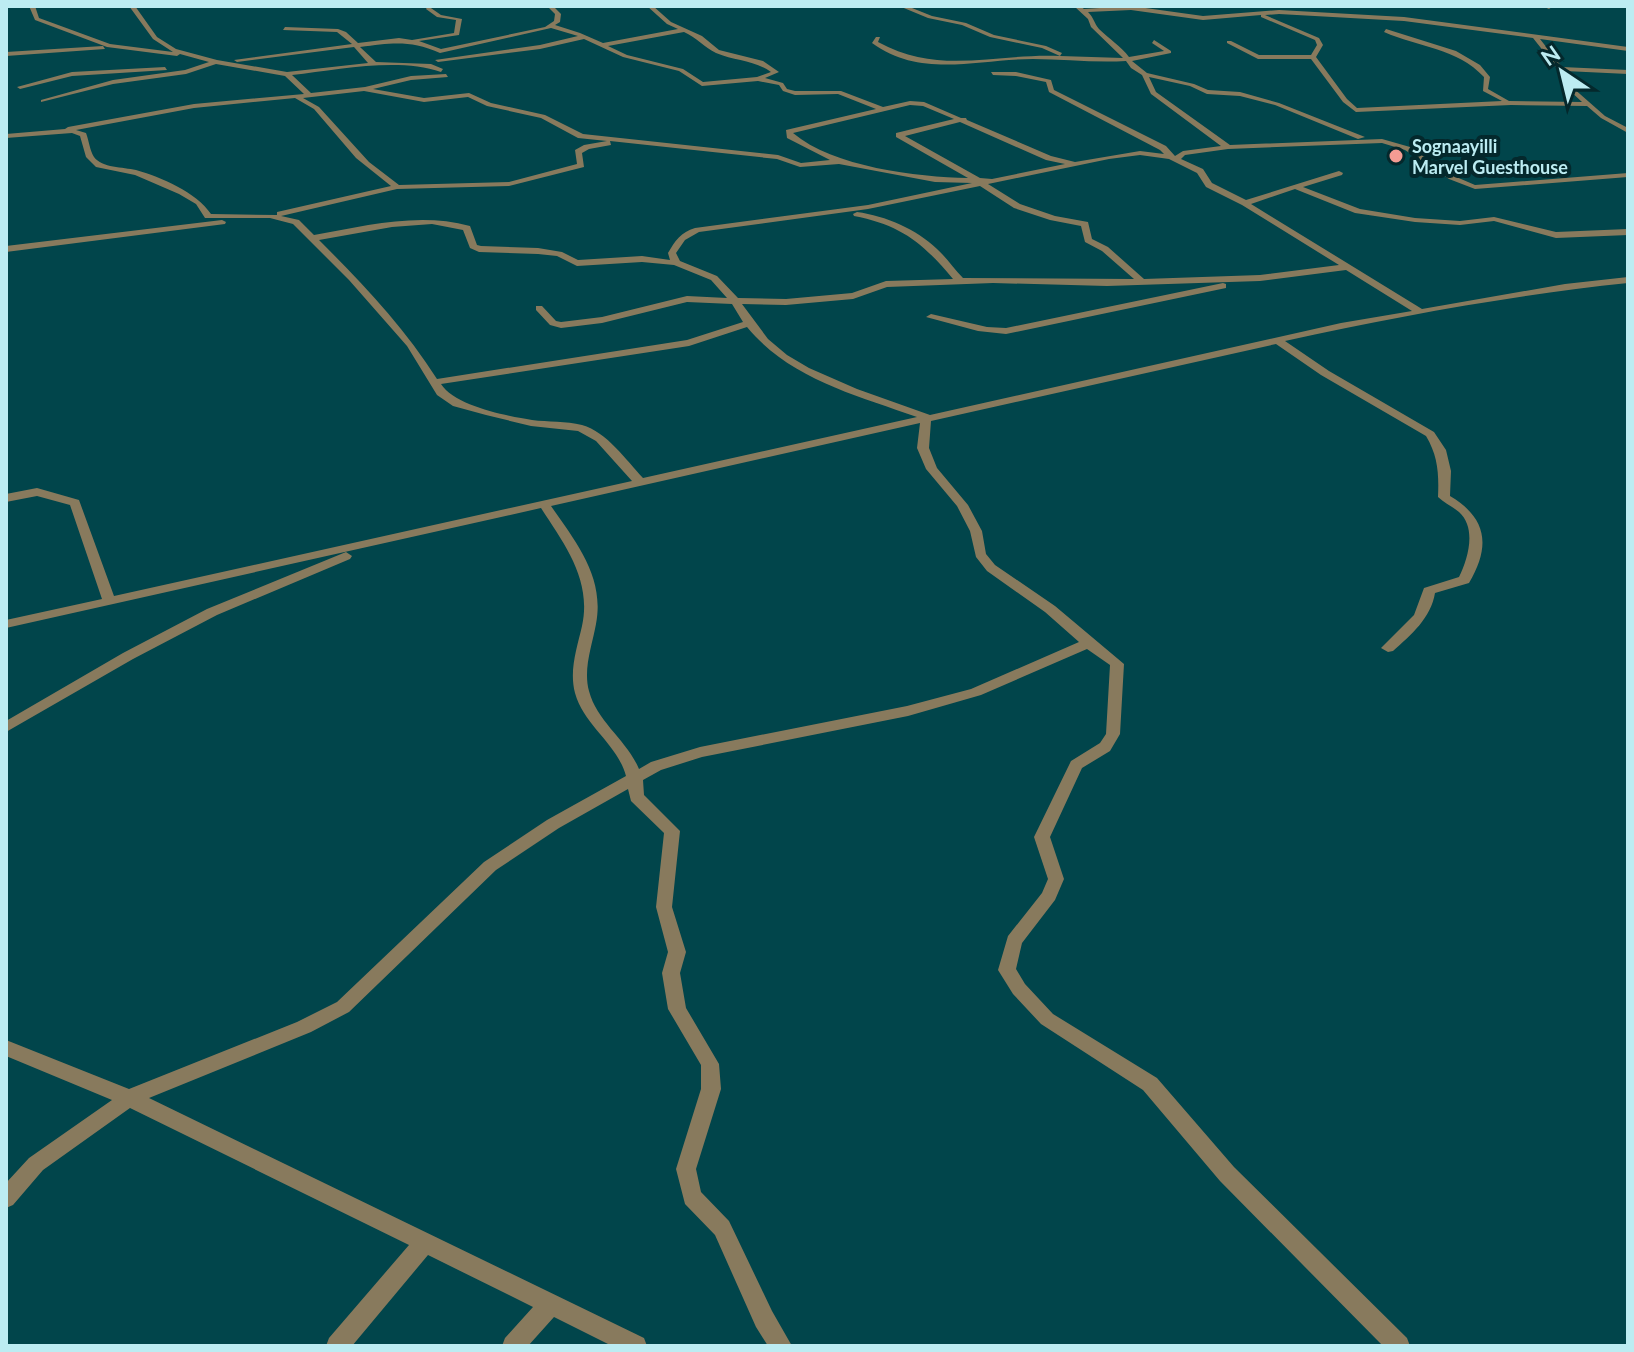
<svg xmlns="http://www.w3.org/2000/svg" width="1634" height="1352" viewBox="0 0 1634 1352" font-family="Lato,sans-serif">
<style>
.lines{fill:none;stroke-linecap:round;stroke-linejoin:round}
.minor{fill:#887a5d;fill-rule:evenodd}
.poi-dot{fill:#f59c93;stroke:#04282c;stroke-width:3}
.labels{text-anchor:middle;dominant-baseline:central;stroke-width:8;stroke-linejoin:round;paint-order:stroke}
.far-poi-label{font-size:18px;font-weight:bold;fill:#bcecf2;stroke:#04282c;text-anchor:start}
</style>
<rect width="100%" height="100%" fill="#01454b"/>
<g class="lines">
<!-- minor -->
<g class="minor">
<path d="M29,6h6l4,12 71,26 63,8 -20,-13 -24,-33h6l22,31 19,12 41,11 70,12 81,-9 -14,-16 -117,15 -3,-2 118,-16 -15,-12 -54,-2 2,-3 53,2 8,3 12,11 41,-5 13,2 42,-7 2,-13 -19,-3 -11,-8 2,-3 13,9 21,4 -3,16 -40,6 22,8 104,-22 9,-6 1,-7 -8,-8h6l8,8 -1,8 -5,3 25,8 23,10 75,-14 -11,-5 -20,-18h6l18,16 31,14 17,14 44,11 16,11 -14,6 18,5 4,6 8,2h46l42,16 27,-6 14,1 37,16h5l1,2 84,36 24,6 65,-11 24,3 -4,-4 -111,-58 -3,-10 -30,-6 -23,-1 -2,-3h25l35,8 3,10 112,56 9,10 8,-5 38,-5 -70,-52 -9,-19 -11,-7 -5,-7c-31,2 -62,-2 -93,-2 -55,0 -112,20 -161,-16l4,-6h4l-2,5c62,34 116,11 182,14l-18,-8 -52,-11 -28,-12 -34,-7 -29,-12h8l25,10 34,7 28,12 52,11 16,7 -2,3 63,2 -32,-31 -3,-8 -13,-12 5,-1 4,3 47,-3 72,10 76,-6 125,7 224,30v4l-88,-12 22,28 66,3v4l-63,-3 8,10 -1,6 33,29 23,12v5l-27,-15 -14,-12 -76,-1 -155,7 -13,-10 -32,-43h-53l-31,-16v-2h4l28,14h52l6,-10 -2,-5 -54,-23v-2l-58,5 -72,-10 -43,2c6,6 6,11 11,17 10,10 22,17 30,28l35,-6 -12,-8 2,-3 17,11v2l-39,8 15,12 47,11 14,6 32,2 39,11 86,34 -7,2 -83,-34 -35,-9 -33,-2 -17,-8 -41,-9 7,15 74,53 152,-6 28,8 44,29 21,9 153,-12v4l-153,12 -26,-10 -44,-29 -23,-7 -154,6 -43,6 -4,4 22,10 9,14 34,17 93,-29 4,2 -1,2 -39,12 57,22 55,9 45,3 34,-4 62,15 72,-3v6l-72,3 -62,-17 -34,4 -45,-3 -60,-9 -60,-24 -44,15 171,105 143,-25 63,-7v6c-115,12 -230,33 -343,58l44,30 105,61 12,18 5,21 -1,25c37,22 41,50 19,87l-34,10c-4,25 -24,42 -42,58l-5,1 -7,-4 33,-33 10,-27 35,-11c9,-18 18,-49 0,-65 -7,-6 -15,-9 -21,-15 1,-23 0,-41 -12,-61l-105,-61 -45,-31 -345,77 -2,27 8,20 31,37 14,26 4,23 9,11 60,41 69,58 -4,70 -10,17 -28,17 -32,69 14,42 -9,21 -33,43 -6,26 9,15 28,30 104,64 77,89 173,171 3,8h-27l-163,-165 -77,-91 -102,-66 -28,-30 -15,-24 10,-34 34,-43 6,-14 -14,-42 37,-76 29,-18 6,-9 4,-69 -23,-16 -106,46 -73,21 -206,41 -41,13 -18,10 1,15 36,36 -8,76 14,45 -6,21 6,35 33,56 2,25 -25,80 5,23 28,29 43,90 20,35h-24l-12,-19 -41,-92 -30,-31 -9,-35 25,-80v-24l-33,-56 -6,-36 6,-21 -12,-45 8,-74 -33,-32 -3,-12 -69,39 -63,42 -147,142 -38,20 -162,66 495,240 3,8h-35l-58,-29 -26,29h-26l3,-8 28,-31 -105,-52 -76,91h-26l3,-8 80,-93 -279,-137 -87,62 -30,35 -7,3v-25l23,-25 83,-58 -106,-44v-16l123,49 168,-67 40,-20 147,-140 63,-42 79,-44c-9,-33 -42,-50 -51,-83 -6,-23 2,-45 7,-67 10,-46 -17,-81 -41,-118l-535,120v-8l96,-21 -32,-94 -33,-9 -31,6v-8l31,-6 42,12 35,96 518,-115 -36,-40 -18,-10 -47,-5 -45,-11 -33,-9 -16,-11 -30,-49 -58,-66 -56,-56 -23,-6h-65l-9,-14 -17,-10 -44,-19 -39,-8 -10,-10 -6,-21 -8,-3 -66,5v-4l59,-5 3,-2 126,-23 110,-10 -19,-18 -69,-12 -30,10 -73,10 -72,18v-2l72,-20 72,-10 24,-8 -29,-8 -3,2 -70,-9 -72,-27zM1279,14l125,7 129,17 34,43v7l15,14 -73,-1 -21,-12 2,-12 -10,-12 -24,-14 -70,-22 -2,3c34,15 73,16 100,45l-1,14 19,10 -145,7 -10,-9 -31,-42 7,-12 -4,-7 -54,-23zM551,28l27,8 -38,9 -105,15 3,2 102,-13 44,-10 39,18 56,14 23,15 56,-5 21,4 4,6 12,4 43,-1 38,15 -90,21 1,8 43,22 -29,3 -23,-8 -195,-21 -38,-19 -54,-12 -22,-10 -45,5 -51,-9 38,-9 37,-3 -2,-3 -35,2 -46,11 -54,6 -19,-18c45,-5 106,-18 149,-3l2,-3 -12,-5 -55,-2 -16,-15c32,-4 50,-7 80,6zM684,32c12,5 21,16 32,21 19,8 38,7 55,19l-14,5 -54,5 -20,-13 -56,-14 -19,-9zM364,91l60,11 44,-5 19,9 54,12 37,20 29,3 -23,4 -9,5 2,14 -68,18 -110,3 -30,-23 -50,-55 -16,-9zM295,98l19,11 42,49 35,28 -114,26v3l-66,-1c-15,-22 -50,-37 -75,-44 -13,-3 -34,-2 -42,-13 -4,-6 -5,-16 -8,-24l-10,-3 118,-22zM910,105l13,1 31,13 -58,14v4l72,41c-51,-1 -135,-11 -175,-45zM960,122l86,38 19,4 -73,15 -12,-1 -75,-42zM610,141l167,18 23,8 39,-3 96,18 37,1 -104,22 -173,23c-14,4 -20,13 -27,25l2,7 -28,-4 -64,4 -16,-8 -24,-4 -57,-2 -4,-1 -7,-19c-52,-14 -104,0 -156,9l-15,-15 -18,-4 116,-27 112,-3 75,-19 -2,-14 7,-4 22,-4zM1140,155l29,4 28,14 9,14 36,18 97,60 -79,10 -116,4 -36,-32 -16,-8 -4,-17 -33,-6 -35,-12 -32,-20 121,-25zM980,186l34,22 36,12 31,6 4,16 17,9 32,28 -171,-1c-9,-9 -16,-20 -26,-29 -21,-20 -51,-33 -80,-37l-4,2 1,2c47,9 69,27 99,63l-67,2 -34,12 -66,6 -48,-1 -21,-22 -37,-15 -4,-8 9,-13 14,-8 169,-23zM432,224l31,6 7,18 9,4 59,2 19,2 20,10 65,-4 32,3 37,15 16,18 -40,-2 -85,21 -41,5 -5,-1 -14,-15h-6v4l14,15 11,3 41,-5 85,-21 45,2 11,18 -56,18 -250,39c-33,-52 -75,-96 -118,-139l73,-13zM1346,270l66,41 -71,12 -411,92 -73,-26 -48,-21 -22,-13 -19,-16 -26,-35 44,1 67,-6 34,-12 106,-4 114,3 153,-5zM747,327c43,52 109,68 170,90l-274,61c-17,-18 -36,-46 -61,-53 -16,-4 -34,-3 -50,-5 -25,-4 -77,-14 -91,-36l248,-38zM920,423l-3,25 9,21 31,37 13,25 6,26 11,14 58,41 34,30 -108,47 -64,17 -207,41 -49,15 -12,7c-12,-29 -42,-47 -50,-78 -6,-22 3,-45 7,-67 9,-47 -20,-82 -45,-118z"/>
<path d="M480,6h23l-3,2z"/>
<path d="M503,6h30l-3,2z"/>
<path d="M1542,6h9l1,1 -3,2z"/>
<path d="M103,46l2,3 -99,7v-4z"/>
<path d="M165,67l2,3 -95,6 -52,13 -3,-2 55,-15z"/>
<path d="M222,220l4,2 -1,2 -219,28v-6z"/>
<path d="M1223,283l3,1v4l-220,46 -28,-3 -52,-14 5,-3 56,13 19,1z"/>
<path d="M346,552l6,4 -2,3 -133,56 -84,44 -127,73v-11l117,-68 84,-44z"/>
</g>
</g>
<!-- markers -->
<circle class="poi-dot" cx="1396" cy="156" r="8"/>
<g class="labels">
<!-- far-poi labels -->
<g class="far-poi-label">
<text x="1412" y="146">Sognaayilli<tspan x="1412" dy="21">Marvel Guesthouse</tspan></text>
</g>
</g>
<!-- border -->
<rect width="1634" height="1352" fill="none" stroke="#bcecf2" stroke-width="16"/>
<!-- north arrow -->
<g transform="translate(1562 72) rotate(325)" stroke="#04282c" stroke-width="6" paint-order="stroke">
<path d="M0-6L14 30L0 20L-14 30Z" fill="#bcecf2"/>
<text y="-12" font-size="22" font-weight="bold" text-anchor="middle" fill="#bcecf2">N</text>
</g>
</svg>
